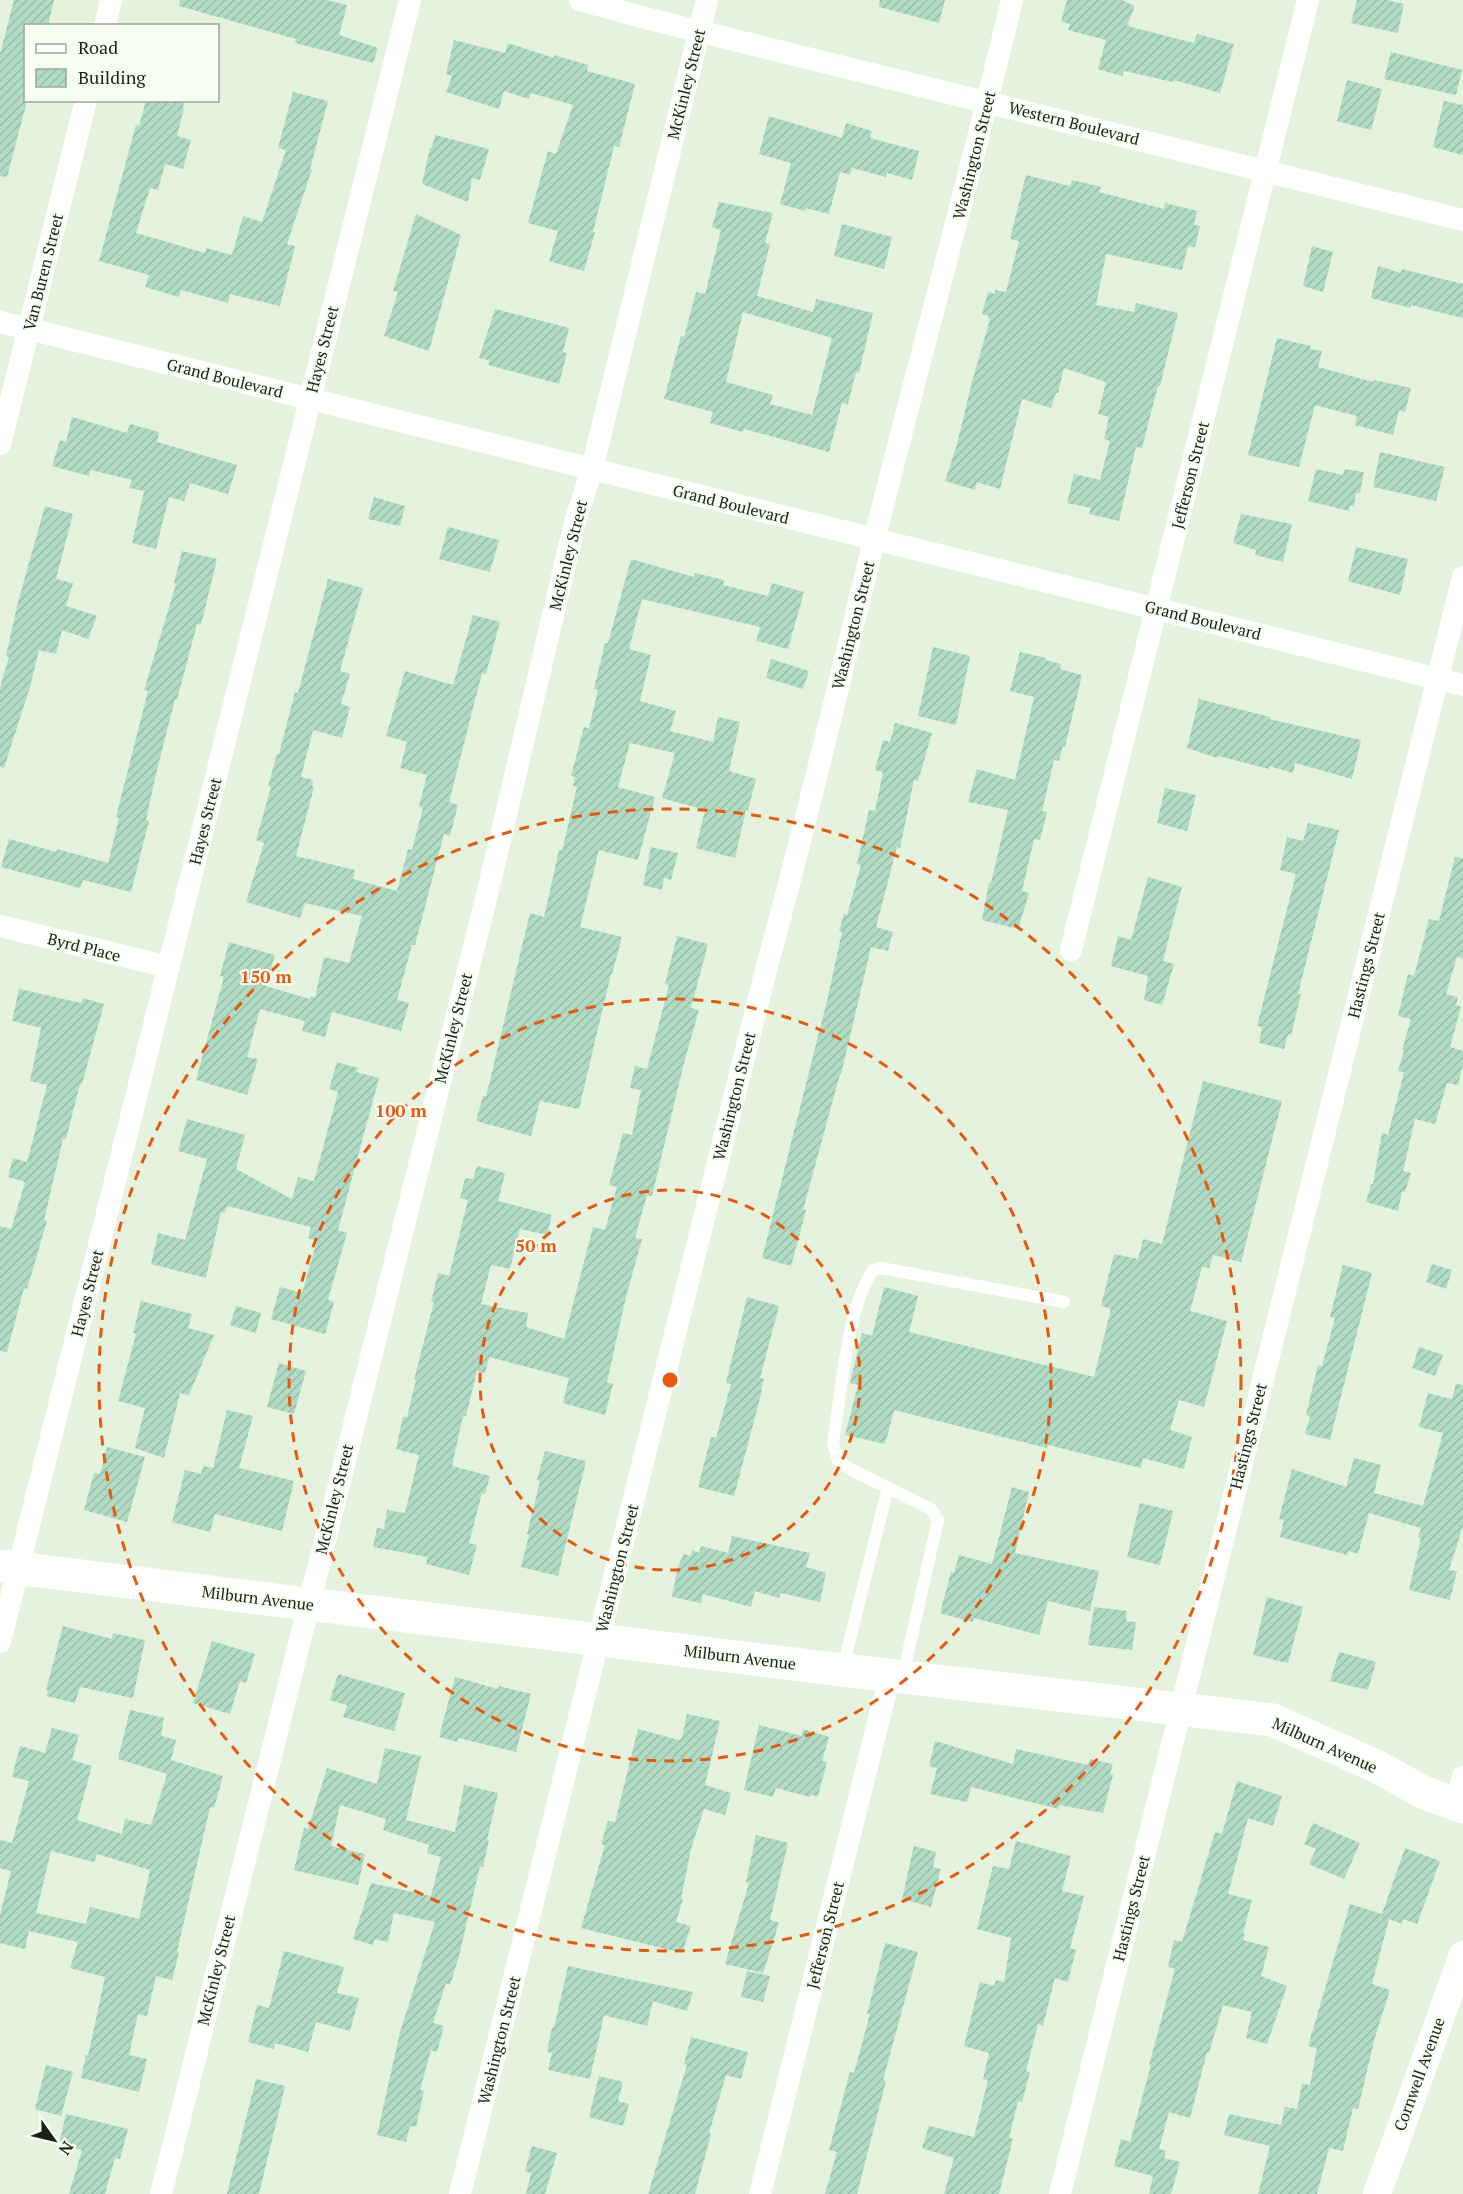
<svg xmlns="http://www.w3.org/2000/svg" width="1463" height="2194" viewBox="0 0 1463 2194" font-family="'PT Serif',serif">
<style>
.building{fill:url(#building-hatch);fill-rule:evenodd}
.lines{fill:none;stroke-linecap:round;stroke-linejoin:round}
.service{stroke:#fff;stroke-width:12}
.minor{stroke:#fff;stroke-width:22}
.tertiary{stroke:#fff;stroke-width:28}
.secondary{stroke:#fff;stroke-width:33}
.ring{fill:none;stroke:#e8590c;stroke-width:3;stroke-dasharray:10 8}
.labels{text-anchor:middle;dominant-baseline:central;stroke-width:4.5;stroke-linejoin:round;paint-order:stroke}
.street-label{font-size:16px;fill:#1b2018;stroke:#f6fef2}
.centre{fill:#e8590c;stroke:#f6fef2;stroke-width:3}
.ring-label{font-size:18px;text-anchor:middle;font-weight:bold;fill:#e8590c;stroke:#f6fef2;stroke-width:4.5;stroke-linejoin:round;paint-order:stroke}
</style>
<defs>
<pattern id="building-hatch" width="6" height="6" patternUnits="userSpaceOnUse" patternTransform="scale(1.5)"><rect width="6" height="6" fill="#b0dcc5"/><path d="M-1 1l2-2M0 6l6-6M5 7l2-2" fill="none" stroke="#97bca8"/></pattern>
</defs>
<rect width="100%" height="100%" fill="#e5f3de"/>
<!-- building -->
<g class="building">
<path d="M14,0h40l-6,26h-22v79l-19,72 -7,-1v-122z"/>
<path d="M180,0h147l20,5 -8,30 39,13 -5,15 -78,-20 1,-4 -117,-33z"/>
<path d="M880,0h65l-6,23 -60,-16z"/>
<path d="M1067,0h55l13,6 -8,19 8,3 59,15 3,-9 37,10 -14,49 -46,-13 -1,2 -49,-11 -2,5 -24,-7 8,-29 -38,-10 2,-6 -9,-3z"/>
<path d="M1357,0h30l17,4 -6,29 -47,-10z"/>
<path d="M454,40l51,13 3,-10 46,15v-3l34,10 -1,6 48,13 -16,63 -5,-1 -21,86h2l-11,39 -35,-10 9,-30 -30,-8 20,-72 8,3 17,-49 -42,-12 -2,6 -25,-8 -5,18 -53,-17 6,-16 -6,-2z"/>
<path d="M1391,52l71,18 -6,25 -72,-16z"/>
<path d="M1347,80l35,9 -11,41 -34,-9z"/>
<path d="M293,92l35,9 -18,68h2l-25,75 8,2 -15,60 -50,-12 -2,9 -47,-13 -2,7 -34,-10 4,-12 -50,-14 37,-136 3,1 7,-26h38l-1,8h1l-7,28 14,4 -8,29 -18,-5 -7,26 -8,-2 -14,45 69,20 1,-5 26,7 11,-39 19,6 24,-72 -8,-2z"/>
<path d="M1444,101l19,4v50l-30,-8z"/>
<path d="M769,116l73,22 4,-15 26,8 -2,7 49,13 -7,29 -25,-7 -1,4 -34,-9 -2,7 -10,-3 -11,42 -23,-6 -1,3 -25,-7 11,-41 -32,-9z"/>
<path d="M435,135l54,14 -9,31 -8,-2 -4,24 -46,-18 8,-36h2z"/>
<path d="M1026,175l44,11 2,-6 29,7 -2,5 65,17 1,-6 32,8 -3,14 6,1 -5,21 -7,-1 -6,24 -76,-16 -10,51 38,7 2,-9 42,10 -18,73h-2l-16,62 -6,-1 -17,74 -30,-7 2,-6 -24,-5 7,-29 26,6 10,-39 -6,-2 5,-22 -11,-3 8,-32 -42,-14 -6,25h-2l-5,15 -29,-9 -22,90 -23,-7 -2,8 -30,-9 12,-37 15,-62 18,-63h-2l1,-3 -7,-2 6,-22 7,2v-4l11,2 13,-51 -9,-2z"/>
<path d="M719,202l54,11 -8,30 5,1 -13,52 56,16 3,-13 57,14 -14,60 -3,-1 -8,32 -6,-1 -13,49 -85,-23 -1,3 -33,-9 3,-11 -49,-13 17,-63 3,1 12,-45 9,2 16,-64 -9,-3zM743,312l89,26 -20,77 -42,-11 3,-9 -47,-13z"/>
<path d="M416,214l45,21 -32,116 -45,-15 14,-44 -5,-1z"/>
<path d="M842,224l50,13 -8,32 -50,-13z"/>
<path d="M1312,246l21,6 -10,40 -20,-6z"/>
<path d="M1378,266l23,7 1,-4 61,15v34l-52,-13v3l-40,-10z"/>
<path d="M495,309l74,19 -6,24 4,1 -8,31 -71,-19 1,-5 -10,-2z"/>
<path d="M1277,338l34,8 -1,3 12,2 -4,16 55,15 1,-2 37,8 -6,24 -6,-2 -6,25 -38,-10 2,-9 -42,-11 -16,62 -51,-12z"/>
<path d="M72,417l55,16 3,-9 29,8 -2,10 80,23 -9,29 -38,-11 -6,18 -15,-4 -13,52 -24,-6 12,-52 -15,-3 3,-8 -41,-10 -2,6 -37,-10 8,-26 6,2z"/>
<path d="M1380,452l65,15 -9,34 -63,-14z"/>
<path d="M1316,469l27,6 1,-6 20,3 -4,21h-4l-2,13h-4l-1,5 -41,-10z"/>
<path d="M374,497l31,9 -5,20 -32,-7z"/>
<path d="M45,506l28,8 -17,65 17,4 -7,23 31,10 -9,23 -26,-9 -6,24 -17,-4 -9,37 -26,81 -4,-1v-80l9,-30 -3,-1 12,-54z"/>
<path d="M1241,514l51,10 -9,38 -28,-7 1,-5 -23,-7z"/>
<path d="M448,527l51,13 -9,32 -51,-13z"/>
<path d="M1356,547l52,12 -8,36 -52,-14z"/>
<path d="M182,551l35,8 -16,66 -4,-1 -20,76 -2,-1 -19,75 -10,46 3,1 -18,71 -48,-12 -3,8 -79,-21 8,-28 47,13 1,-3 51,14 11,-45 -3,-1 32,-126 -4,-1 32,-106 -2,-1z"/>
<path d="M631,559l63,18 1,-4 29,7 -1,5 45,11 4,-13 32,9 -16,57 -32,-8 4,-14 -118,-28 -13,50 22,6 -11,46 36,10 -6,20 43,11 5,-25 22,5 -11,49 27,8 -8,31h-2l-11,48 -39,-10 9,-38 -43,-12 13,-45 -45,-10 -12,44 37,10 -17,63 -39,-10 -19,77 42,10 -10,37h-1l-32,135 -39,-8 -9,35 -55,-15 7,-25 3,1 44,-184 14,4 15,-67 3,1 15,-64 -4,-1 2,-9 -4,-1 13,-49 5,1 9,-38 -4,-1 11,-46h3z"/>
<path d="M328,579l35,9 -23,83 10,3 -9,30 9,3 -8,31 -29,-8 -12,47 12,3 -1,6 2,1 -18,69 59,14 -2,9 44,12 11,-42 4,1 11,-42 -4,-2 8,-31 -27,-7 7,-26 -21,-6 19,-65 48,14 20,-70 27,7 -14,52 -4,-1 -33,129 9,3 -8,31 -6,-2 -29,111h-3l-15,55 12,3 -8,28 -69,-19 -7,25 -23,-6 3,-10 -45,-12 -13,48 11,2 -11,36 -51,-15 28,-103 -4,-1 9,-34 46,13 -9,31 44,13 1,-3 4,1 9,-40 25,6 13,-47 -57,-13 -5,15 -54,-16 18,-59 -8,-3 15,-53 -3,-1 9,-32h2l16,-62 3,1z"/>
<path d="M933,647l37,9 -14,69 -38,-9z"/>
<path d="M1020,652l26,6v2l15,4 -1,5 22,6 -17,72 -2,-1 -4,15 -5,-1 -12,51 5,1 -7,28 -6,-1 -12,52 7,2 -11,36 -36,-9 7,-37h2l17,-73 -40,-8 9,-33 38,11 19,-83 -24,-6z"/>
<path d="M771,659l38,12 -6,18 -37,-11z"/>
<path d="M1199,699l71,18 -1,2 92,21 -9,39 -57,-16 -2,10 -24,-7v3l-51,-13 -1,2 -30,-10z"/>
<path d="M895,723l37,10 -14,48 -4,-1 -14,68 -3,-1 -21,80 17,5 -5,19 -17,-4 -30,128 -1,-1 -37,136h3l-15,56 -29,-8 65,-257 15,-69 -3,-1 5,-17 3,1 14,-50 -4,-1 12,-54 6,1 8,-39 -8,-2 8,-30 7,2z"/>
<path d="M1165,788l31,7 -9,36 -30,-8z"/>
<path d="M1308,823l31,7 -41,164h3l-10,41 -3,-1 -4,15 -25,-6 3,-16 -5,-1 39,-152 -16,-4 7,-33 16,4z"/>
<path d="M651,847l27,6 -7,27 -7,-2 -2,12 -19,-5z"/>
<path d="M1455,857l8,1v100l-6,-1 -11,37 12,3 -2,8 5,2 -11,40 13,4v13l-5,21 -11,-2 -12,41 -20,-5 -12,52 8,2 -6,19 -3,-1 -4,20 -32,-9 5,-18h2l9,-51 6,2 16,-63 -6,-1 6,-20 -2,-1 9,-31 -13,-3 10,-42 6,2 15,-57 10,2z"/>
<path d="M1148,877l34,10 -19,74 11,3 -12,41 -18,-5 4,-24 -37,-10 7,-30 13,4z"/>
<path d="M677,936l31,8 -17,64 8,2 -14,49 -33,137 -5,-1 -12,43 7,1 -16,58 -19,85 6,2 -8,31 -42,-12 6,-25 -80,-21 -4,16 -8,-2 -11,45h-3l-11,50 38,10 -5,18 -3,-1 -13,50 8,2 -8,30 -43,-11 2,-7 -55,-10 4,-19 7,1 3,-19 18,3 14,-58 -23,-6 7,-32h4l9,-37h-2l20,-78h-3l7,-29 11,3 19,-76 -8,-2 5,-20 8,1 4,-13 28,7 -7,28 54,14 -5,20 -27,-6 -10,40 -19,-4 -10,39 47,9 -2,14 38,12 29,-112 12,3 12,-43 -8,-2 14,-52 9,2 9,-45 -11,-2 5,-22 12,3 22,-84 -4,-1z"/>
<path d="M19,989l62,14 2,-5 21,6 -22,80h-2l-14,55h-3l-19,81 3,1 -20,68 -3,-1 -17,64 -7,-1v-125l11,3 14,-47 -17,-5 5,-19 14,4 20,-77 -17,-4 11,-53 -29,-7z"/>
<path d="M337,1062l21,6 -2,4 23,6 -41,152 9,3 -19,67 6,2 -9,32 -54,-15 9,-32 22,6 15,-52 -9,-3 3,-11 -84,-21 -2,7 -4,-1 -15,66 -55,-14 7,-31 27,7 22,-81 -29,-8 9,-32 58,16 -9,34 56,30 6,-22 16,4 24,-89 -9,-3z"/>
<path d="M1203,1081l79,20 -41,161 -28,-7 -4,13 -7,-1 -12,44 37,10 -23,86 -25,-7 -9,30 22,7 -8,32 -41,-11 -2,10 -93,-23 -1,3 -153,-38 -9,34 -40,-9 13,-50 -8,-2 12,-50 10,3 12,-49 34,9 -9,36 185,45 17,-68 -10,-3 13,-52 24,5 5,-20 19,5z"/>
<path d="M1432,1264l20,6 -6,19 -20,-7z"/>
<path d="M1343,1265l29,8 -42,167 -25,-6 5,-18 -4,-1 12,-50 4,1 13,-48 -5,-1z"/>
<path d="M747,1297l32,9 -19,72 4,1 -3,11 1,1 -28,105 -36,-9 13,-50 5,1 15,-54 -5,-1z"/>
<path d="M141,1301l51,13 -4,14 26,7 -25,60 -9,-2 -16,65 -29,-10 10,-40 -27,-7 18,-67 -3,-1z"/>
<path d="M236,1306l25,7 -5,20 -26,-8z"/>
<path d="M1419,1347l24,8 -8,21 -23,-8z"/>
<path d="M279,1363l27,8 -12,43 -27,-7z"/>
<path d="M1456,1384l7,1v141l-14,44 8,1 -7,29 -41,-10 12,-52 -3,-1 3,-9 -52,-15 -11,41 -10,-3 -1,4 -67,-18 4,-17 -5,-1 13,-50 54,18 8,-29 27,7 -7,28 49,13 20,-73 -24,-6 9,-34 24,6z"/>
<path d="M227,1410l26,6 -14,52 55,13 -12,50 -67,-17 -5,18 -38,-10 13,-52 16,4 2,-8 10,2z"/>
<path d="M107,1447l38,10 -18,65 -43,-12 10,-37 6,1z"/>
<path d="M545,1451l41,10 -28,115 -37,-9 8,-32 -2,-1 13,-53 -3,-1z"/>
<path d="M1012,1487l17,5 -14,61 84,18 -9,40 -42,-10 -9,34 -65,-17 -1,4 -33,-9 11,-41 3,1 5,-18 33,9z"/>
<path d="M1140,1503l33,8 -13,54 -33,-8z"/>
<path d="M732,1536l78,17 -4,14 20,6 -6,29 -39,-9 -2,5 -24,-7 -4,16 -48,-13 -2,9 -29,-6 6,-31 6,-12 7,2 1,-6 7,3 2,-7 27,7z"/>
<path d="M1267,1597l36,10 -15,56 -35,-8z"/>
<path d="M1094,1607l33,4 -1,10 10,1 -4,28 -44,-5z"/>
<path d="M63,1626l49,13 1,-6 32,7 -12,58 -53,-11 -5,16 -28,-7 1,-6h-2z"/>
<path d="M212,1641l43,13 -9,29 -6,-2 -10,33 -37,-11z"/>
<path d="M1339,1652l37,10 -8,28 -38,-9z"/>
<path d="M338,1674l67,19 -11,38 -51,-14 4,-12 -17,-5z"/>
<path d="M455,1677l43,12 1,-3 32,8 -15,58 -58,-14 -1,4 -18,-5z"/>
<path d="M130,1710l34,8 -3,18 15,4 -5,20 52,16 -9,32 -4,-1 -33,145 2,1 -7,27 -16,-4 -9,40 -9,-2 -9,41 18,4 -8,33 -58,-14 5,-23 2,1 17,-79 -35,-9 8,-26 -49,-11 -4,18 -25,-6v-28l11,-44 -11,-3v-28l12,3 17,-62 -17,-4 8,-31 25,7 7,-25 27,7 -7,25 20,6 -15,54 45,14 3,-15 26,6 16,-51 -49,-15zM51,1851l43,11 3,-8 53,16 -11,49 -49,-12 -4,17 -50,-11z"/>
<path d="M687,1714l33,7 -15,64 26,8 -6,22 -21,-6 -13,40 -10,50h2l-7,23 15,4 -9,27 -101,-25 24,-83 -4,-1 7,-23 7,1 23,-93 41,11 3,-2z"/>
<path d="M759,1725l43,11 1,-7 26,8 -7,24 5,1 -9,34 -8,-1v2l-34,-9 -3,9 -29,-7z"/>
<path d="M935,1741l78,23 3,-15 72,16 2,-6 23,5 -3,10 3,1 -10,38 -44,-8v4l-88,-22 -4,15 -37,-8 7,-26 -8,-2z"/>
<path d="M385,1748l36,8 -15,64 49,12 9,-47 34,8 -11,47h2l-6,27 -3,-1 -21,90 -9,29 -4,-2 -13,40 11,3 -7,26 -6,-2 -11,40 4,1 -8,36 -6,-1 -4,16 -29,-7 23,-103 35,-110 -41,-9 -6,29 -13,-3 -2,6 -20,-6 18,-56 60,13 10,-39 -14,-4 2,-8 -46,-15 3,-11 -46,-14 -9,41 34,8 -7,31 -64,-15 10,-42 4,1 19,-61 50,16z"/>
<path d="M1237,1781l45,15 -9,30 -25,-8 -20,76 24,6 -9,33 2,1 -2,6 26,7 -8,29 26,10 -20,58 -21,-6 6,-26 -29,-7 -14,48 -2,-1 -17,66 -21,-6 -10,37 7,2 -2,7 16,4 -9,32h-22l4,-18 -39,-10 7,-27 9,3 21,-77h-2l26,-96 -7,-2 6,-27 8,2 33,-110 7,2z"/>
<path d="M1313,1823l47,20 -16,36 -35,-15 7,-15 -12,-5z"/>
<path d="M756,1835l32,8 -18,77 9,3 -16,50 -38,-9 24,-81 -3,-1z"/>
<path d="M1016,1841l55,15 -9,35 22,5 -14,52 6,2 -8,32 -13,-4 -12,48 -5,-2 -12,47 4,1 -8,30 -4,-1 -9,37 4,1 -14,55h-55l10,-36 -32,-10 7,-22 45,11 14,-57 -5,-1 6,-26 -25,-7 16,-64 14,4 2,-6 8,2 7,-44 -34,-9 16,-63 16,3z"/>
<path d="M914,1846l22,6 -3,15 8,2 -10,38 -29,-8z"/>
<path d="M1405,1848l35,13 -23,63 -14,-5 -1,5 -13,-5 -17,65 18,6 -15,47 -17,72 -5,-1 -10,43 -14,-3 -12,46h-59l12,-48 -46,-11 5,-21 52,11 4,-18 12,2 5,-25 8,1 7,-37 -9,-2 42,-142 32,10z"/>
<path d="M885,1943l33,9 -35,128 3,1 -29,113h-32l12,-42 -8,-2 21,-78 4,1 16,-59h-3z"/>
<path d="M284,1951l60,16 -7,26 22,5 -9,33 -34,-9 -8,30 -33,-9 -1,6 -26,-7 9,-37 12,3z"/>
<path d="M568,1966l65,14 60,12 -6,19 -34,-10 -6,25 -43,-11 -14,64 -42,-9 4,-17 -5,-1 5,-25 2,1z"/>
<path d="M747,1971l23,5 -7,26 -22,-5z"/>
<path d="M691,2037l57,15 -7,27 -15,-4 -17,58 2,1 -16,60h-47l39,-129 -3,-1z"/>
<path d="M46,2065l27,7 -12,44 -26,-7z"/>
<path d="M599,2076l24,6 -5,19 11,3 -6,22 -34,-9z"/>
<path d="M256,2079l29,7 -18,75 -8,33h-32z"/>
<path d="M66,2114l62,15 -8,30 -5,-1 -10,36h-36l13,-44 -23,-6z"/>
<path d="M532,2146l25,7 -12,41h-19l5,-21 -6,-2z"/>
</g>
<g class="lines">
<!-- service -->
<g class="service">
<path d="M843,1667l45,-179"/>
<path d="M903,1675l35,-155 -7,-11 -83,-41 -10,-8 -5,-17c8,-49 13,-132 40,-173l8,-2 183,34"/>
</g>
<!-- minor -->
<g class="minor">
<path d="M580,0l57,16 826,204"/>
<path d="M105,26l6,-26"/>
<path d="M0,322l1463,363"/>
<path d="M0,444l86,-344"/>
<path d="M0,926l169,41"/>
<path d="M1071,950l237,-950"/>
<path d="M0,1642l410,-1642"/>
<path d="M1456,1803l7,-26"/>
<path d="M161,2194l325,-1295 89,-377 17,-53 115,-469"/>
<path d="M460,2194l308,-1232c39,-140 71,-281 106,-421 45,-181 95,-360 138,-541"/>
<path d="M760,2194l130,-519"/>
<path d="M1060,2194l403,-1617"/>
</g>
<!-- tertiary -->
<path class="tertiary" d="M1377,2194l86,-239"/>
<!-- secondary -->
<path class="secondary" d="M0,1566l843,104 430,50 103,46 47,26 40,15"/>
</g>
<!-- distance rings -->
<g class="ring">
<circle cx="670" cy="1380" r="190"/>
<circle cx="670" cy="1380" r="381"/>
<circle cx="670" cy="1380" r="571"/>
</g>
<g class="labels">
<!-- street labels -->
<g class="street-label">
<text transform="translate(686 84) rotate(-76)">McKinley Street</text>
<text transform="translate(1074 123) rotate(14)">Western Boulevard</text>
<text transform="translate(974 155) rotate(-76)">Washington Street</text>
<text transform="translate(43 272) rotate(-76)">Van Buren Street</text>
<text transform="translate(322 349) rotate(-76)">Hayes Street</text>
<text transform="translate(225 378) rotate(14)">Grand Boulevard</text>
<text transform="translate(1190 475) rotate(-76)">Jefferson Street</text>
<text transform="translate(731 504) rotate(14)">Grand Boulevard</text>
<text transform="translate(568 555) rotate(-76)">McKinley Street</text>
<text transform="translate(1203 620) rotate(14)">Grand Boulevard</text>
<text transform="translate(853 625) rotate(-76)">Washington Street</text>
<text transform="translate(205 821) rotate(-76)">Hayes Street</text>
<text transform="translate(84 947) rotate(14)">Byrd Place</text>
<text transform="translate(1366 965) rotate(-76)">Hastings Street</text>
<text transform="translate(453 1028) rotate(-76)">McKinley Street</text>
<text transform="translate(734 1096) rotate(-76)">Washington Street</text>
<text transform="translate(87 1293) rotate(-76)">Hayes Street</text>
<text transform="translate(1248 1436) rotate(-76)">Hastings Street</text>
<text transform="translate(334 1499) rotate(-76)">McKinley Street</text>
<text transform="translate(617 1568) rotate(-76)">Washington Street</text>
<text transform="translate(258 1598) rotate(7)">Milburn Avenue</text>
<text transform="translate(740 1657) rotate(7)">Milburn Avenue</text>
<text transform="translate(1325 1745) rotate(24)">Milburn Avenue</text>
<text transform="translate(1131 1908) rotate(-76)">Hastings Street</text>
<text transform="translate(825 1935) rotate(-76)">Jefferson Street</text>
<text transform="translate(216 1970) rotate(-76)">McKinley Street</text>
<text transform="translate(499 2040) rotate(-76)">Washington Street</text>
<text transform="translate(1419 2074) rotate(-70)">Cornwell Avenue</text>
</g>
</g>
<circle cx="670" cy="1380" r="9" class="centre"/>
<g class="ring-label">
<text x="266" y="983">150 m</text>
<text x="401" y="1117">100 m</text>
<text x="536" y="1252">50 m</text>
</g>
<!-- legend -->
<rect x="24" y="24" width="195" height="78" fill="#f6fef2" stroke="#9ea59b" stroke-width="1.5"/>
<rect x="36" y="44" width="30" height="9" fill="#ffffff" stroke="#9ea59b" stroke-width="1.5"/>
<text x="78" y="54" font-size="18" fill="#1b2018">Road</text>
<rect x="36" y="69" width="30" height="18" fill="url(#building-hatch)" stroke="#9ea59b" stroke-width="1.5"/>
<text x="78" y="84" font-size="18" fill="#1b2018">Building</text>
<!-- north arrow -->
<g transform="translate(54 2140) rotate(124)" stroke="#f6fef2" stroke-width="4.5" paint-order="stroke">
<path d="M0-4.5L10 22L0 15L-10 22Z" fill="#1b2018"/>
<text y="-9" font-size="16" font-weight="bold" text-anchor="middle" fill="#1b2018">N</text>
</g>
</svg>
